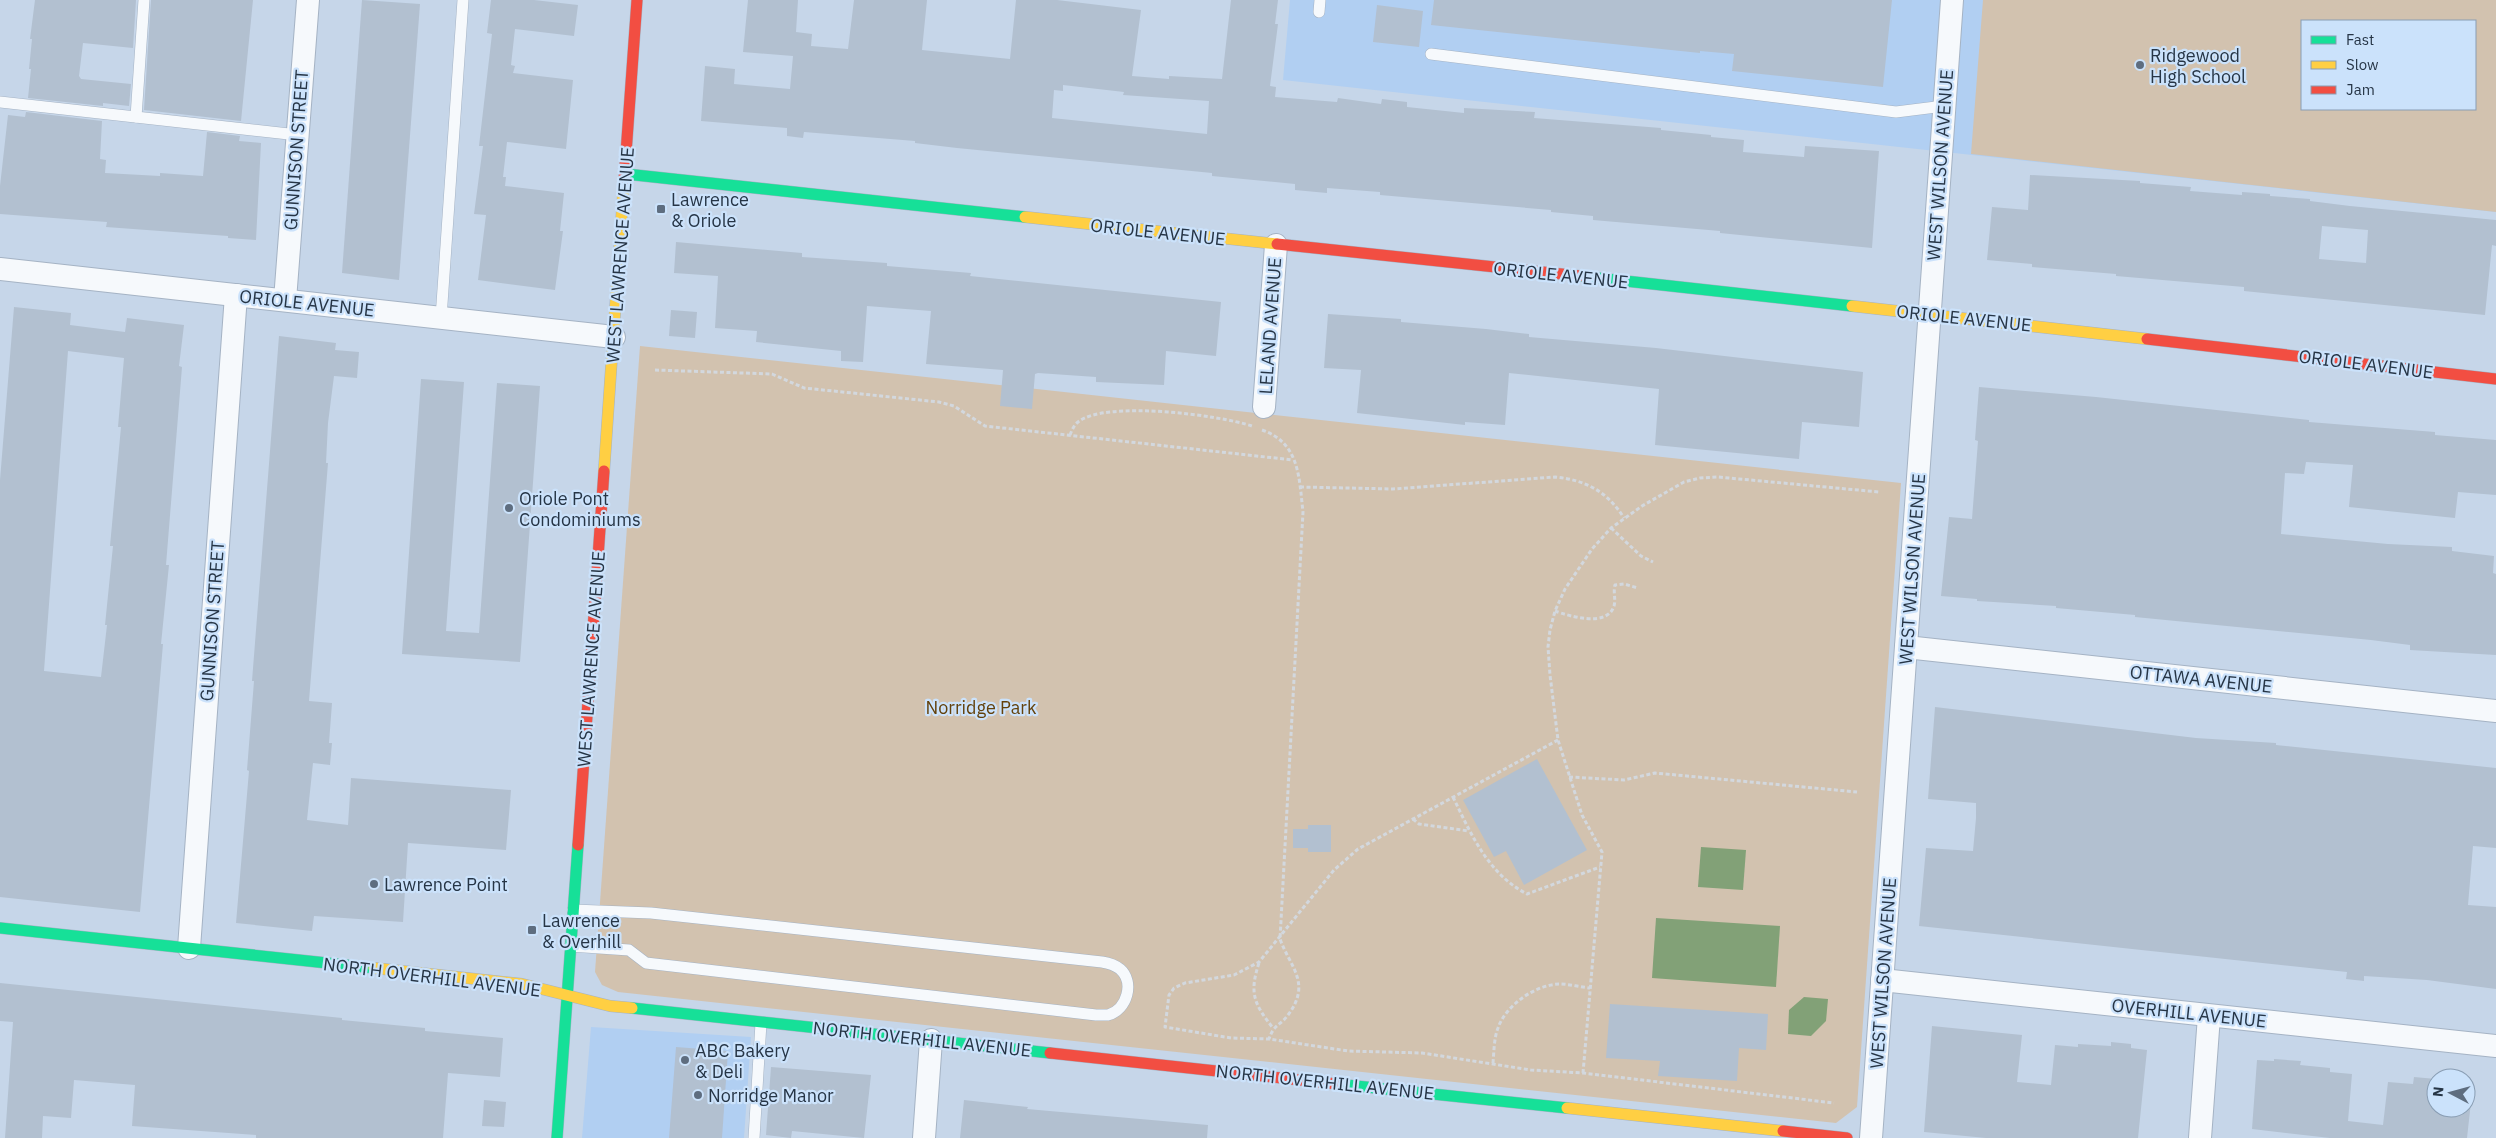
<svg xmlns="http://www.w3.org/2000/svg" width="2496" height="1138" viewBox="0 0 2496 1138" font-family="'IBM Plex Sans',sans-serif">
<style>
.built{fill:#b1cff2;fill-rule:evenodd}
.green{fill:#d2c2af;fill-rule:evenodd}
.water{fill:#82a177}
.building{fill:#b2c0d0;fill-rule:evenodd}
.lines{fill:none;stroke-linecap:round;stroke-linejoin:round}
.lane-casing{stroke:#a5b3c4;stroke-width:12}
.street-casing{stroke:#a5b3c4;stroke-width:24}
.fast-casing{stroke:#a5b3c4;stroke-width:12}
.slow-casing{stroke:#a5b3c4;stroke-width:12}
.jam-casing{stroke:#a5b3c4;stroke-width:12}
.path{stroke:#d3d8de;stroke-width:3;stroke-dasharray:4 2.5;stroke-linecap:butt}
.lane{stroke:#f6f9fc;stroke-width:11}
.street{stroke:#f6f9fc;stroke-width:22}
.fast{stroke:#16e098;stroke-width:11}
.slow{stroke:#ffcf43;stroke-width:11}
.jam{stroke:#f24e42;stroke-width:11}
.poi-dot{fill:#5e6d7f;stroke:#cbe2fb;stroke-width:2}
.labels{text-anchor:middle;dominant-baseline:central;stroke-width:4.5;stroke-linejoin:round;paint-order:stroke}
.poi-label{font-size:18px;fill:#263546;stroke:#cbe2fb;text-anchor:start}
.street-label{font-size:18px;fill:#263546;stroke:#cbe2fb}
.park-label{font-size:18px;fill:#63410b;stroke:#cbe2fb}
</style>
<rect width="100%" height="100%" fill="#c6d6e9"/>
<!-- built -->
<g class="built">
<path d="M1290,0h1206v212l-1213,-132zM2302,21h173v88h-173z"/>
<path d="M591,1027l160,10 -7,101h-162z"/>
</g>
<!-- green -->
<g class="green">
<path d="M1983,0h513v212l-525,-58zM2302,21h173v88h-173z"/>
<path d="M640,346l1261,137 -44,624 -21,16 -1218,-131 -16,-7 -7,-13z"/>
</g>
<!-- water -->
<g class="water">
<path d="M1701,847l45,3 -3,40 -45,-3z"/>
<path d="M1656,918l124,8 -4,61 -124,-9z"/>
<path d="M1804,997l24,2 -2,22 -15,15 -23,-2 1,-24z"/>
</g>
<!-- building -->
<g class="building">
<path d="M35,0h101l-3,48 -50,-5 -4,33 2,3 50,5 -2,22 -26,-3v3l-75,-8 3,-29h-2l3,-30h-2z"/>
<path d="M151,0h102l-12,121 -97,-11z"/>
<path d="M362,0l58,4 -21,276 -57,-7z"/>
<path d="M491,0h43l44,5 -4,31 -59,-7 -4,36 4,1 -2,7 60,7 -7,69 -59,-7 -4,35h3l-1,9 59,7 -4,38h3l-8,59 -77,-10 8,-65 -12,-1 9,-68h-4l13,-112 -5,-1z"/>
<path d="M748,0h50l-2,32 16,2 -1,12 37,3 6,-49h73l-5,50 88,9 6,-59h41l84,10 -9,66 37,3v-3l53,3 9,-79h47l-3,24h3l-8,62 6,1 -1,10 62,5 1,-4 43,6 1,-5 25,3v5l57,6v-5l71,4 -1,6 127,10v2l50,5v2l33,3 -1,12 61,5 1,-11 74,5 -7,97 -152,-15v-2l-127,-11v-4l-42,-4v-2l-171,-15v-3l-53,-4v5l-32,-3v-6l-83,-8v-3l-255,-25 -42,-5v-2l-111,-9 -1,6 -16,-2v-8l-86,-7 4,-55 30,3 -1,15 56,5 3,-33 -50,-4zM1063,85l61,7 -1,3 86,6 -2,33 -155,-16 2,-28 9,1z"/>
<path d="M1434,0h458l-9,87 -151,-16 2,-17 -34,-3v2l-269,-28z"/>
<path d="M1377,5l46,6 -4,36 -46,-5z"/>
<path d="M26,112l76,9 -2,38 6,1 -1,13 55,3v-3l43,3 4,-44 33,4 -1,5 22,2 -5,97 -28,-2v-2l-122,-9 1,-5 -107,-8v-28l8,-71 17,2z"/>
<path d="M2030,175l110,6v2l51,4 -1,4 52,4v-3l28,2v2l40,3v2l40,5 146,14v26l-4,-1 -7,70 -241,-24v-4l-128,-11v-2l-84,-7v-3l-45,-4 5,-53 36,3zM2322,226l46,4 -2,33 -47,-4z"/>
<path d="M676,242l126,11v4l85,6v3l84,7 -1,3 251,26 -5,54 -50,-5 -2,34 -68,-3v-5l-58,-4 -3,1 -3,35 -32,-3 3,-36 -77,-6 5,-53 -64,-5 -4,56 -22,-1v-10l-85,-9 1,-11 -42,-3 3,-52 -44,-3z"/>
<path d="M14,307l57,6 -1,12 55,7 2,-14 57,7 -5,41 3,1 -16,198h3l-8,79h2l-23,268 -140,-15v-417zM68,351l56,7 -6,69h3l-11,119h3l-8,79h2l-6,52 -57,-6z"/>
<path d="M671,310l26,2 -2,26 -26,-2z"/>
<path d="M1328,314l73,5v3l85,7 43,5v3l127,11 207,24 -4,55 -57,-5 -3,37 -144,-14 4,-56 -150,-16 -4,52 -40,-3v3l-108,-12 4,-43 -37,-2z"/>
<path d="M279,336l57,7 -1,7 24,2 -2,26 -23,-2 -6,47 -2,40h2l-19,238 23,2 -3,40h3l-2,22 -17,-2 -6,57 41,5 3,-47 160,12 -5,60 -98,-7 -5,79 -89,-6 -2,15 -76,-8 13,-152 -2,-1 7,-89h-2z"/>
<path d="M421,379l43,3 -18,249 33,2 18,-250 43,3 -20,276 -118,-8z"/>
<path d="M1979,387l117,10 213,23v2l126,10v3l61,5v55l-38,-3 -3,26 -106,-11 4,-42 -47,-3 -2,12 -19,-1 -4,61 107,10 64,3v4l42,5 -1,17 3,1v81l-86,-5v-5l-39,-5 -236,-23v-2l-79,-7v-2l-79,-5v-2l-36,-3 8,-79 23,2 6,-78 -3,-1z"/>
<path d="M1935,707l261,31 80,5v2l220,23v80l-23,-2 -5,59 28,2v82l-69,-9 -63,-4v5l-18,-2 1,-7 -428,-46 7,-78 47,3 3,-33v-15l-48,-4z"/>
<path d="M1537,759l50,91 -63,35 -18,-34 -12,6 -31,-57z"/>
<path d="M1308,825h23v27h-23v-4h-15v-19h15z"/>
<path d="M0,983l342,35v2l83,8v3l78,7 -3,39 -52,-4 -5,65h-187v-3l-124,-9 3,-41 -61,-5 -3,38 -28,-2 -1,22h-37l8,-116 -13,-1z"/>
<path d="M1610,1004l158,10 -2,36 -27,-2 -2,33 -79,-5 2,-15 -54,-3z"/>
<path d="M1932,1026l90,9 -5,47 34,3 4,-40 23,2v-3l33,2v-4l20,2v4l16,2 -9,88h-152l-62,-6z"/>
<path d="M676,1047l52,4 -6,87h-53z"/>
<path d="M2274,1059l27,2 -1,4 30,3v4l22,2 -4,47 35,4 5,-43 25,2 1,-7 22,2v29h30v-25l7,1 -6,54h-137l-78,-9 5,-69 17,1z"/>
<path d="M771,1067l100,8 -7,63 -72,-7 -1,7 -25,-3z"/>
<path d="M484,1100l22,2 -2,25 -22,-1z"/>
<path d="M964,1100l64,7 -1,2 181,16 -1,13h-247z"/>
</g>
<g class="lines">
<!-- lane casing -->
<g class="lane-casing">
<g id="lane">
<path d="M1319,12l1,-12"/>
<path d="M1431,54l465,58 48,-6"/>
<path d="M0,102l298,33"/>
<path d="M136,117l8,-117"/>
<path d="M441,318l22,-318"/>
<path d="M570,946l59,4 17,13 450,52c4,0 8,0 12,0 19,-5 27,-33 12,-46 -5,-4 -12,-6 -18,-7l-451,-49 -78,-3"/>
<path d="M754,1138l7,-115"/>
</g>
</g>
<!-- street casing -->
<g class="street-casing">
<g id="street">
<path d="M0,269l614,68"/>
<path d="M285,300l23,-300"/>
<path d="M1264,407l12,-162"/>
<path d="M1906,647l590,64"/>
<path d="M189,948l47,-653"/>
<path d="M1882,980l614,66"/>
<path d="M924,1138l7,-98"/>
<path d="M1871,1138l81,-1138"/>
<path d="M2200,1138l9,-122"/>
</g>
</g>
<!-- fast casing -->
<g class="fast-casing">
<g id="fast">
<path d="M626,174l399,43"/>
<path d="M1580,276l272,30"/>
<path d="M0,928l374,40"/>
<path d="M632,1008l418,45"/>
<path d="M1337,1084l230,24"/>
<path d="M557,1138l21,-293"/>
</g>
</g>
<!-- slow casing -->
<g class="slow-casing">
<g id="slow">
<path d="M1025,217l252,27"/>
<path d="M1852,306l295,33"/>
<path d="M604,471l20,-290"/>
<path d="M374,968l148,16 88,22 22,2"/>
<path d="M1567,1108l216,23"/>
</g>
</g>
<!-- jam casing -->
<g class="jam-casing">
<g id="jam">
<path d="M624,181l13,-181"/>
<path d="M1277,244l303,32"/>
<path d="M2147,339l349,40"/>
<path d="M578,845l26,-374"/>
<path d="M1050,1053l287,31"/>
<path d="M1783,1131l64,7"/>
</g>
</g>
<!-- path -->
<g class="path">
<path d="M655,370l117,4 32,14 135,14 15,4 31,20 308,34"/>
<path d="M1262,430c38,13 37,48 41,82l-23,427c10,28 32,44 8,76 -8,11 -14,9 -19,24"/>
<path d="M1070,435c2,-5 4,-10 8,-13 27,-22 141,-7 174,4"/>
<path d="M1300,487l93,2 162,-12c30,3 52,14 69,41"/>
<path d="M1611,528l30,28 12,6"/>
<path d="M1555,611c14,5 52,17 59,-5 2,-7 -1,-14 1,-21l9,-1 14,4"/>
<path d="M1558,740l-200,109 -24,21 -75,92 -25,13 -49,8 -11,5 -5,7 -4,32 66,11 38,1 79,12 74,2 109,17 52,3 251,30"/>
<path d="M1569,777l55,3 31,-7 202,19"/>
<path d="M1453,797c18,37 35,77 74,97l73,-27"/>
<path d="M1413,819l6,5 50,7"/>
<path d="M1259,963c-10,30 -5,41 14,65"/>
<path d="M1493,1063c1,-12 1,-25 5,-35 8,-23 37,-43 61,-44 10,0 21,3 31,4"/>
<path d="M1583,1073l19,-221 -20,-37 -24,-75 -8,-65 -2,-28 2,-17 5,-19 10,-22 27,-40 19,-21 31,-22 42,-24 16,-4 18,-1 161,15"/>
</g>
<!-- lane -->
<use href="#lane" class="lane"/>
<!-- street -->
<use href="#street" class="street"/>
<!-- fast -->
<use href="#fast" class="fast"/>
<!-- slow -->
<use href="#slow" class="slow"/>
<!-- jam -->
<use href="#jam" class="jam"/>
</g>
<!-- markers -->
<g class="poi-dot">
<circle cx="2140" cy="65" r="5"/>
<rect x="656" y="204" width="10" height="10" rx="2.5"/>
<circle cx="509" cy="508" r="5"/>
<circle cx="374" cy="884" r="5"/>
<rect x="527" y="925" width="10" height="10" rx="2.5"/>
<circle cx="685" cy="1060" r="5"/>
<circle cx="698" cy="1095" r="5"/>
</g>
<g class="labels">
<!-- poi labels -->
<g class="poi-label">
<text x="2150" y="55">Ridgewood<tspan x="2150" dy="21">High School</tspan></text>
<text x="671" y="199">Lawrence<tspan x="671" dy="21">&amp; Oriole</tspan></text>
<text x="519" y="498">Oriole Pont<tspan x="519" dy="21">Condominiums</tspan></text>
<text x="384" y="884">Lawrence Point</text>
<text x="542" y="920">Lawrence<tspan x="542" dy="21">&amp; Overhill</tspan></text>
<text x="695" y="1050">ABC Bakery<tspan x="695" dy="21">&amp; Deli</tspan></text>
<text x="708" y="1095">Norridge Manor</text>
</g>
<!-- street labels -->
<g class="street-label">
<text transform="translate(296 150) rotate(-86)">GUNNISON STREET</text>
<text transform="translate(1940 165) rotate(-86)">WEST WILSON AVENUE</text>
<text transform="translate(1158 232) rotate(6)">ORIOLE AVENUE</text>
<text transform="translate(620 255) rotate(-86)">WEST LAWRENCE AVENUE</text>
<text transform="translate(1561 275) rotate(6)">ORIOLE AVENUE</text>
<text transform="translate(307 303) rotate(6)">ORIOLE AVENUE</text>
<text transform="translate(1964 318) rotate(6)">ORIOLE AVENUE</text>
<text transform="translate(1270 326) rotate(-86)">LELAND AVENUE</text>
<text transform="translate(2366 364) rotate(7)">ORIOLE AVENUE</text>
<text transform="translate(1912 569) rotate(-86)">WEST WILSON AVENUE</text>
<text transform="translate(212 621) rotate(-86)">GUNNISON STREET</text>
<text transform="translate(591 659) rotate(-86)">WEST LAWRENCE AVENUE</text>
<text transform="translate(2201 679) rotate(6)">OTTAWA AVENUE</text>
<text transform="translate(1883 973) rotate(-86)">WEST WILSON AVENUE</text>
<text transform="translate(432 977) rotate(7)">NORTH OVERHILL AVENUE</text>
<text transform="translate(2189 1013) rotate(6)">OVERHILL AVENUE</text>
<text transform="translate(922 1039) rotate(6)">NORTH OVERHILL AVENUE</text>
<text transform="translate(1325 1082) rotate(6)">NORTH OVERHILL AVENUE</text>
</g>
<!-- park labels -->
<g class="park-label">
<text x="981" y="707">Norridge Park</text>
</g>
</g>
<!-- legend -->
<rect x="2301" y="20" width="175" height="90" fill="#cbe2fb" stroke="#899db3"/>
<rect x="2311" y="36" width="25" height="8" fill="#16e098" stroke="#899db3"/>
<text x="2346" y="45" font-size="15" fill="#263546">Fast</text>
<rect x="2311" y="61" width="25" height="8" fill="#ffcf43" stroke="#899db3"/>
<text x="2346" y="70" font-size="15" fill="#263546">Slow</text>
<rect x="2311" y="86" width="25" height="8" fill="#f24e42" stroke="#899db3"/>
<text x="2346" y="95" font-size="15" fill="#263546">Jam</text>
<!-- north arrow -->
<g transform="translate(2451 1093) rotate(276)"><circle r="24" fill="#cbe2fb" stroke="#899db3"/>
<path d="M0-4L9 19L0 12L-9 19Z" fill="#5e6d7f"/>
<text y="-8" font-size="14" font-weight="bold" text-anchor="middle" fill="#263546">N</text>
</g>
</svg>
